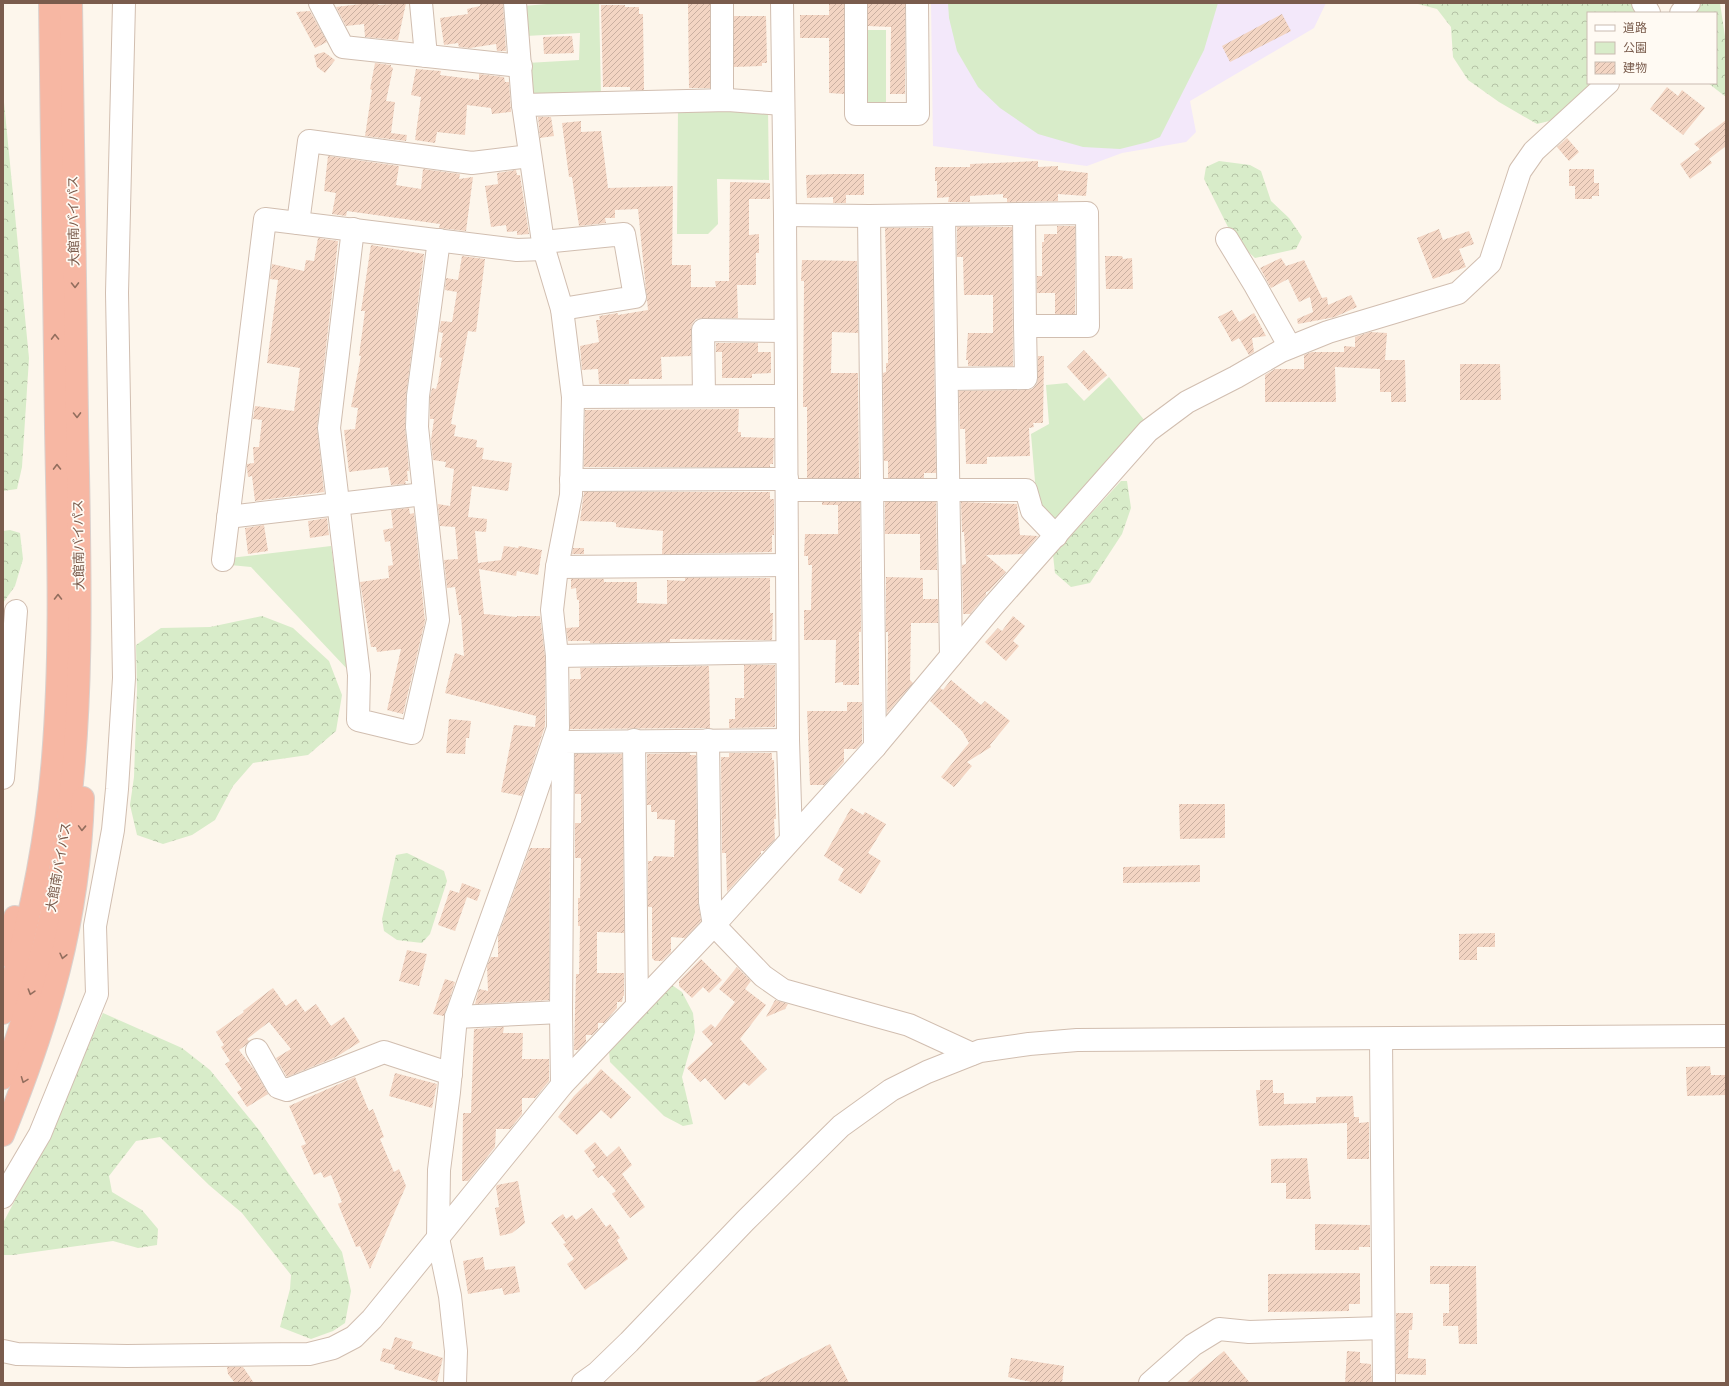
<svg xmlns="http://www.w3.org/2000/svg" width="1729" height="1386" viewBox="0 0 1729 1386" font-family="'Sofia Sans Condensed','Noto Sans JP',sans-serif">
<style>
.education{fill:#f3e8fa}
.green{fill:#d8ecc9}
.forest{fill:url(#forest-crowns)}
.building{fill:url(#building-hatch)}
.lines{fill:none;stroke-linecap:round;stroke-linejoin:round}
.minor-casing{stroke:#d1beb0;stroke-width:24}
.highway-casing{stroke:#dad1cd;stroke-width:24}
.minor{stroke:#fff;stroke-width:22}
.highway{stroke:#f7b7a3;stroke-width:22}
.oneway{stroke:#936e5e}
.labels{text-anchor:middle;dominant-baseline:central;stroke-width:3.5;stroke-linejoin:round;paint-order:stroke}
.street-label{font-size:13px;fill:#7a5c4d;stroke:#fffaf3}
</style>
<defs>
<pattern id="forest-crowns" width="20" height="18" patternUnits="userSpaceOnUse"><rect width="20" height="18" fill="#d8ecc9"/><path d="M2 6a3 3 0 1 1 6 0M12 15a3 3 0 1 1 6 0" fill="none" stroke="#b4c2a5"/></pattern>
<pattern id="building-hatch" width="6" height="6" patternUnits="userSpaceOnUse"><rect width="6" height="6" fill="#f3d5c3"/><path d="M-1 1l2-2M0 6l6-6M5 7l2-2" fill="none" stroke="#cab0a1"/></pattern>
</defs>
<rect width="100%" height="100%" fill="#fdf6ec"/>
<!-- education -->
<path class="education" d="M931,3h395l-12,25 -124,73 6,31 -10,10 -64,11 -35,13 -154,-20z"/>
<!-- green -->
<g class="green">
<path d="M559,3h40l2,93h-72l-2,-33 52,-3 1,-27 -54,3 -3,-30z"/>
<path d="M948,3h270l-14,47 -44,87 -12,5 -28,7 -37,-2 -45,-13 -38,-26 -22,-21 -21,-36 -8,-33z"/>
<path d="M863,30h23v75l-23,1z"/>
<path d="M678,107l90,2 1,71 -52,-1 1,45 -10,10h-31z"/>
<path d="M1109,377l36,44 -89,104 -19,-20 -6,-71 18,-10 -3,-39 21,-2 17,18z"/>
<path d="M331,546l18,125 -98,-104 -21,-2v-7z"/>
</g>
<!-- forest -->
<g class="forest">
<path d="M1414,3h218l6,10h-50v70h12l-39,35 -24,6 -38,-22 -31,-22 -15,-23 -2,-30 -14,-18z"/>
<path d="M1702,3h18l6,40v54l-18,-14h8v-70h-23z"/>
<path d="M3,92l26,266 -7,109 -5,22 -14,2z"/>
<path d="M1219,161l31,4 11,6 10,30 18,17 13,19 -6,12 -41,9 -21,-19 -30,-60 2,-12z"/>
<path d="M1121,481h6l4,27 -9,26 -32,49 -19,4 -16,-14 -2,-18z"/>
<path d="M10,530l10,3 3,26 -8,27 -12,17v-72z"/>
<path d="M262,616l31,12 36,33 13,34 -6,36 -28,24 -55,8 -20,23 -18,34 -23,15 -29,9 -26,-9 -7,-30 4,-28 3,-87 -1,-45 25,-17 49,-1z"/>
<path d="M407,853l37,18 3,10 -17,53 -8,9 -25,-3 -13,-9 -2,-12 14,-64z"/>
<path d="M669,983l13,9 11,21 2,19 -13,45 11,47 -10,2 -19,-10 -54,-54 -1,-11z"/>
<path d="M103,1013l79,35 28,22 49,60 83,122 9,39 -6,32 -12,8 -22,8 -31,-12 10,-38 1,-14 -49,-62 -33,-28 -49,-48 -24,4 -27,35 3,16 30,18 16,19 -1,16 -19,3 -25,-7 -100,14h-10v-32l38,-72z"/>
</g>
<!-- building -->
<g class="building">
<path d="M369,3h9v2l28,-2 -8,37 -33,-3 -1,-13 -18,2 -10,-19z"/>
<path d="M480,3h23l3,48h-9l-1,-7 -26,4 -11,-1 -1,-4 -14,2 -4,-27 28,-4 -1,-5 13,-3z"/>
<path d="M688,3h22v85h-21z"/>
<path d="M829,3h15v91l-15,-1v-55h-29v-23h29z"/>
<path d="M905,3v91h-15l1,-67 -23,-1v-22z"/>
<path d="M601,5h24v2h14v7h4l1,76h-14v-3h-27z"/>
<path d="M310,11l17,31 -12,6 -19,-36z"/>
<path d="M1282,14l9,17 -61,31 -8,-16z"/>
<path d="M734,16h32l1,47h-5v3l-28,1z"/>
<path d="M572,36l2,17 -30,1 -1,-17z"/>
<path d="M324,52l11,8 -10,13 -8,-6 -3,-12z"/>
<path d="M375,63l16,2v2l2,1 -7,33 9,1 -4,31 16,2 -1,6 -41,-5 7,-46 -2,-1z"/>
<path d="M416,69l25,2 -1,4 39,5v-6l25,3 1,5h4l2,30 -19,2 -1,-6 -24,-3 -2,30 -28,-3 -2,11 -20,-3 6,-43 -10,-2z"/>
<path d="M1667,87l11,9 4,-6 23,18 -22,27 -33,-26z"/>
<path d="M538,117h13l3,19 -14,2z"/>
<path d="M1726,120v26l-17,13 3,4 -22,16 -10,-15 20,-15 -6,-5z"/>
<path d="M581,121v11l20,-1 7,57 65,-2 -1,79h19v22h25l-1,-6h14l1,-99 40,1v16h-21v36l10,-1v19h-3v32h-19l1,33h-35l-7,1 -4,5 -1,6v26l-30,1 1,22h-33v5h-30l-1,-15 -16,1 -2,-24 19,-4 -3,-22h4l-1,-4 19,-3v2l30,-5 -10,-101 -23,1v8h-10l1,5 -27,3 -7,-49h-3l-7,-54z"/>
<path d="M1567,138l12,14 -10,9 -12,-14z"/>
<path d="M328,156l71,10 -3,19 25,4 2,-20 37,5 -1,5 14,-2 -7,54 -27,-3 1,-4 -93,-13 -1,5 -14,-2 4,-21 -12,-2z"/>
<path d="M1038,161v6l20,-1v4l30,3 -2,23 -28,-2v7l-51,1v-4h-4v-4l-33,2v6h-22l1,-5 -12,1v-17h-2v-14h35v-3z"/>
<path d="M1569,169h25v14h5v13h-7v3h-17v-13h-6z"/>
<path d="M516,170l1,5h3l9,59 -12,1v-4l-10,1 -1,-7 -15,2 -6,-41 13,-2 -1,-11z"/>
<path d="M833,174h31v21h-18v8h-13v-6l-26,1 -1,-23z"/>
<path d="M1057,226h18v88h-20v-21h-18v-17h5v-34h2v-8h13z"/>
<path d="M957,227h55l1,139h-45v-6h-2l2,-27h25v-38h-29l-1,-38h-6z"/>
<path d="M885,228h47l4,245h-12v5h-36v-17h-4l-1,-88 3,-1v-9h2v-32z"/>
<path d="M1439,229l4,11 26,-9 5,13 -15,5 7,18 -33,12 -16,-41z"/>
<path d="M318,238l20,3 -21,186 7,65 -69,9 -3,-25 -4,1 -1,-9v-4l7,-1 -1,-16h6l3,-27 -9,-1 2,-13 39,5 6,-43 -33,-5 11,-83 -8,-1 2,-15 32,7 2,-11 8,1z"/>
<path d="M371,245l53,9 -18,142 -1,31 4,44h-2l1,10h-3l1,3 -15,1 -3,-18 -39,5 -5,-42 11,-1 3,-21 -7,-1 10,-51h-2l6,-45h-4z"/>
<path d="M462,256l23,3 -9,73 -8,-1 -17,93 5,1 -2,11 23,4 -1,7 8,1 -2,11 30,4 -4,28 -36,-5 -4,31 19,2 -1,13 -11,-1 3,32 23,-3 3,-14 14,2 1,-2 23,4 -4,25 -21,-4 -1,5 -37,-7 5,45 33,3v-1h23l5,41v69l-23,70 -21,-4 13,-67 21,2 1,-11 -91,-23 10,-40 9,3 -3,-41h-2l-4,-28 -8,1 -3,-28 14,-1 -3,-32 -15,-1 -2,-22 12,2 4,-37 -9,-2 1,-5 -13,-2 -2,-20 3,-21h-4v-22l2,-9 4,1 2,-7 4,-24 -3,-1 4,-24 -4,-1 2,-11 11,1 5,-30 -12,-2 1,-12 12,2z"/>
<path d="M1105,256h17l1,3 9,-1 1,31h-27z"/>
<path d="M1281,258l5,8 18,-6 18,38 5,-1 1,8 23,-10 6,12 -22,10 -37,7 -1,-5 16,-7 -3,-15 -11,5 -11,-23 -17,9 -11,-20z"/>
<path d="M802,260l55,1 1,72 -26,-1 -1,41h27l1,105h-52v-71h-4l1,-126h-3z"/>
<path d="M1232,310l7,12 15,-9 12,23 -14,2 2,14 -5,3 -10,-17 -7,4 -14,-25z"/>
<path d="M1370,332l17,1 -2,27h20l1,42h-15v-10h-11v-23l-45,-2 1,35h-71v-27l10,-6h29v-14l8,-3h32v-6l11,1v-10z"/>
<path d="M716,343h42v9h13v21l-19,1v4h-30v-26h-6z"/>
<path d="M1084,350l23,25 -18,16 -22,-24z"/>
<path d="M1038,356h6l-1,67h-10l1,4 -5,1 1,28 -43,1v7h-21l-1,-35h-5l-1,-38 67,-1 6,-1 5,-5 1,-6z"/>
<path d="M1460,364h40l1,36h-41z"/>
<path d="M739,409l-1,23h3v5l33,1 -1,26h-3v3h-186l1,-57z"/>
<path d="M584,492h186v7h4v36h-2v17l-110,2 1,-23 -47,-4v-4l-3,-1 -33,-1z"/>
<path d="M822,502h38l1,130h-2v53h-16v-3l-8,1 1,-43h-32v-30h7l1,-45h-4v-9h-4l1,-22h33v-29h-16z"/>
<path d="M885,502h51l1,68h-17v-36h-35z"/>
<path d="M961,502l56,2 3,31 18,1 -15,18 -37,1 20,17 -17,19 -3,1v3l-16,19h-7l-1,-49 4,-1 -2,-32h-2z"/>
<path d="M409,508l1,6 4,-1 11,108 -22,93 -16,-4 14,-61 -24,3 -1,-5h-5l-11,-65 29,-4 -1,-12 5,-1 -3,-24 -5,1 -2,-12 10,-2 -2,-18z"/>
<path d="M327,518l2,17 -19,3 -2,-17z"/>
<path d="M264,525l4,26 -20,3 -3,-26z"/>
<path d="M573,548h11v6h-12z"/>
<path d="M886,577l37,1v21h15v24h-27l-1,57 3,3 -26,30 1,-65v-16h-2z"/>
<path d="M685,578h85v35h3l-1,27 -102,-1v3l-80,1v-2h-22l-2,-13 13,-1v-27h-2l-1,-12 -5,1v-10h33v3h33v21l30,1v-24l18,1z"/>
<path d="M1013,616l12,10 -12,15 6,5 -13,15 -21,-19 13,-14 4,3z"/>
<path d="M744,665h31v62l-46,1v-9h6v-21h9z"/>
<path d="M709,666l1,62 -140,1v-50h11l-1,-11z"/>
<path d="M951,680l30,25 4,-4 25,20 -20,24 1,2 -24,15 5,4 -18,21 -13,-10 28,-34 -7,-12 -32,-30 10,-13 3,2z"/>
<path d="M847,702h15v41l-6,6h-12v13l-20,23h-14l-3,-74h40z"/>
<path d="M449,719l22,2 -2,17h-3l-1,16 -19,-1z"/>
<path d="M690,753v2h6l2,147 3,19 -16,17 -14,-1v15l-9,9h-7l-3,-3v-51h-4v-46h4l2,-5 20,1 1,-37 -18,-1v-7h-6v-7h-4v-51z"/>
<path d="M729,753h43v7h2l2,59h-2l1,20 -11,12h-3v3l-34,38 -1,-39h-4l-1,-96h8z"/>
<path d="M575,754h47l2,179 -27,-1v41h27v23h-1l-1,6h-5v6l-13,15h-6v6l-6,6h-6v7l-8,8h-4l2,-76h3l1,-48h-2v-28h2l1,-40h-6v-35h6v-29h-6z"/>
<path d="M1179,804h46v34l-45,1z"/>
<path d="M851,808l12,7 2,-3 21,12 -18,29 13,8 -20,33 -23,-14 6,-11 -20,-13z"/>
<path d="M530,848h20l-1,152 -74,4 4,-15 9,2 -1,-25 4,-9h7v-21z"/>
<path d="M1200,865v17l-77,1v-16z"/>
<path d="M462,883l19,7 -4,11 -10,-4 -12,34 -17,-6 12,-35 9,3z"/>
<path d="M1495,933v14h-18v13h-18v-26z"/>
<path d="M407,950l20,4 -8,32 -20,-5z"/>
<path d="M701,959l21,21 -13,13 -6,-6 -11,11 -13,-12v-5z"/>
<path d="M737,967l14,14 -6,8 21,16 -26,34 27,30 -18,17 -5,-4 -19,18 -20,-22 -5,4 -13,-14 26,-24 -11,-12 9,-8 4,4 20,-26 -16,-13z"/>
<path d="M445,979l10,3 -11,34 -11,-2z"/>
<path d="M273,988l13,18 10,-7 9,13 11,-8 15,22 13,-9 16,25 -24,15 -49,20 -11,-19 15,-9 -22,-27 -22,17 2,2 -3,4 -7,5 16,21 13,23 -21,13 -10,-15 5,-3 -17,-25 5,-3 -9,-14 3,-2 -8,-13 28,-20 -1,-1z"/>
<path d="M775,1000l13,4 -3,5 -19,8z"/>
<path d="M504,1027l-1,6h20l-1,26h27v22l-14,17h-13v16l-12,15h-14l-1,18 -27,34h-6l1,-68h8l3,-84z"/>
<path d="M1710,1066l1,9h15v20l-39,1 -1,-29z"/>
<path d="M601,1069l30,28 -20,22 -10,-9 -24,25 -19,-18 16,-21 13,-13v2z"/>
<path d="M395,1073l42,11 -5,24 -43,-12z"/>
<path d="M355,1077l14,34 4,-2 11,28 -4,2 14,33 5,-3 7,17 -36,83 -10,-23 -4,1 -18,-43 4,-2 -11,-27 -7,3 -3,-6 -7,3 -13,-29 5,-2 -17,-38z"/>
<path d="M1260,1080h13v13h11v11l32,-1v-6l37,-1 1,21h5v6l10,-1v37h-22v-36l-88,3 -3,-36h4z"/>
<path d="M595,1142l12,15 12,-11 13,19 -10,9 23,33 -15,11 -18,-24 4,-3 -14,-16 -4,3 -6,-8 4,-3 -12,-16z"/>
<path d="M1307,1158l4,41h-25v-16h-15v-24z"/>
<path d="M518,1181l7,42 -13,10 -12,3 -5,-28 4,-1 -3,-20 1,-2z"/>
<path d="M592,1208l14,19 4,-3 10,14 -3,2 11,19 -43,31 -18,-26 7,-5 -11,-15 3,-1 -15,-20 12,-9 3,5 6,-4 4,5z"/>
<path d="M1315,1224l55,1v22h-11v3h-44z"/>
<path d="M483,1257l2,13 30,-4 5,26 -16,3 -2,-7 -34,6 -5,-33z"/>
<path d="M1430,1266h46l1,78h-18l-1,-18h-15v-13h6v-29h-19z"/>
<path d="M1360,1273v31h-11v7l-81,1v-38z"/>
<path d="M1396,1313h17l-1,17h-3l-1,28 18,1v16l-30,-1z"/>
<path d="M395,1337l18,5 -2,6 32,10 -6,24 -43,-13 1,-4 -15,-4 3,-13 8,2z"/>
<path d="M830,1344l19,39h-96z"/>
<path d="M1224,1351l26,32h-64z"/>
<path d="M1347,1351l13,1v11l11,1 1,19h-27z"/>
<path d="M1011,1358l53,8 -2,17h-26l-28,-6z"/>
<path d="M227,1367h16l11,16h-19l-7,-9z"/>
</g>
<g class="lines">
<!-- minor casing -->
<g class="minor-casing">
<g id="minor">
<path d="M320,3l23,44 178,19"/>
<path d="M421,3l5,53"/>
<path d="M722,3v97"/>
<path d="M782,3l3,212 3,525 3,99"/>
<path d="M856,3v111h62l-1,-111"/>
<path d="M1643,3l6,10"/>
<path d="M1681,13l8,-10"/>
<path d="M523,105l205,-5 55,4"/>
<path d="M1024,214l1,112"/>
<path d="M785,215l84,1 218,-3 1,113h-63l1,52 -79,1"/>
<path d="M944,215l7,441"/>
<path d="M869,216l6,531"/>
<path d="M298,223l11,-82 163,22 58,-7"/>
<path d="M353,229l-24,199 30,247 -1,45 54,13 26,-113 -21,-193 1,-31 21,-156"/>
<path d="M1227,239l28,46 35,62"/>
<path d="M543,242l81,-8 11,63 -73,12"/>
<path d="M704,395l-1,-65 82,1"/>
<path d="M573,397l213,-1"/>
<path d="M571,480l216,-1"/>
<path d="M787,490h239l6,21 24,25"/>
<path d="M228,517l196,-23"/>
<path d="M223,560l42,-341 252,31 27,-1"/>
<path d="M557,567l230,-2"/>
<path d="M557,656l230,-4"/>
<path d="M634,740l3,265"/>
<path d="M708,740l2,162 4,23 49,51 20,14 126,35 63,29"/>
<path d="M3,778l13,-167"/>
<path d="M456,1017l105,-5"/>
<path d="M1381,1039l3,344"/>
<path d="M257,1050l21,37 9,3 97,-38 67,22"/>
<path d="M562,1085l-1,-73 2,-270 225,-2"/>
<path d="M3,1197l37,-63 57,-140 -2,-68 18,-96 4,-41 7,-111 -7,-385 7,-290"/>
<path d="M3,1351l14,3 110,2 182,-2 24,-6 21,-11 18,-18 190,-234 152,-160 161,-178 118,-141 155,-175 39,-29 49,-25 45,-26 47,-19 130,-39 32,-30 30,-92 14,-20 74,-68"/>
<path d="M455,1383l1,-32 -6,-55 -12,-58 1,-68 10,-78 7,-75 70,-195 32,-94 -1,-72 -5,-46 5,-43 14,-72 2,-98 -11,-88 -18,-60 -21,-144 -8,-102"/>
<path d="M583,1383l14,-10 32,-31 116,-121 96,-95 50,-36 36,-18 53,-21 49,-7 48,-4 649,-4"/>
<path d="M1150,1383l43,-38 26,-16 30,3 134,-4"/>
</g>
</g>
<!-- highway casing -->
<g class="highway-casing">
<g id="highway">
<path d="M3,955l12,-38"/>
<path d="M3,1013c25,-83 43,-168 50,-255 9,-110 5,-221 3,-331 -2,-142 -4,-283 -6,-424"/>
<path d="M3,1078c30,-84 54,-170 65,-259 17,-133 11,-268 9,-402 -2,-138 -4,-276 -6,-414"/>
<path d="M3,1135c46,-114 76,-213 80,-337"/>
</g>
</g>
<!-- minor -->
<use href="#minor" class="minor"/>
<!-- highway -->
<use href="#highway" class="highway"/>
</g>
<!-- one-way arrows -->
<defs><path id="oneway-chevron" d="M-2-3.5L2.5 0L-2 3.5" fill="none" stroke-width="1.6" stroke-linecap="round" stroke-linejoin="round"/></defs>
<g class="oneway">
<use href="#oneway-chevron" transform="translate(75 285) rotate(89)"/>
<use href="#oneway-chevron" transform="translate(55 337) rotate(-91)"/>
<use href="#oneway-chevron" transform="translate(77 415) rotate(89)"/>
<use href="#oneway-chevron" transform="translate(57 467) rotate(-91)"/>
<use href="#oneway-chevron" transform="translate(58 597) rotate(-90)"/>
<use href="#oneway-chevron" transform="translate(82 828) rotate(92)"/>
<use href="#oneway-chevron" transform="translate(63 956) rotate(103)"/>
<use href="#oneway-chevron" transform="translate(31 992) rotate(107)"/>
<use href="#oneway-chevron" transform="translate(24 1080) rotate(111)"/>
</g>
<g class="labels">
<!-- street labels -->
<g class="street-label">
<text transform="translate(74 221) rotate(-91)">大館南バイパス</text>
<text transform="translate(79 545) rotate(-91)">大館南バイパス</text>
<text transform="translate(59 867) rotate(-80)">大館南バイパス</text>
</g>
</g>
<!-- border -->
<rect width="1729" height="1386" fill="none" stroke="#7a5c4d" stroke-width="8"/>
<!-- legend -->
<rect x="1587" y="12" width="130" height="72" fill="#fffaf3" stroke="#cabbb1"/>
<rect x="1595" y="25" width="20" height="6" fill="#ffffff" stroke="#cabbb1"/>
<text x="1623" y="32" font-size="12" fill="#7a5c4d">道路</text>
<rect x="1595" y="42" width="20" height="12" fill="#d8ecc9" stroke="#cabbb1"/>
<text x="1623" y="52" font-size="12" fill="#7a5c4d">公園</text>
<rect x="1595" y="62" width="20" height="12" fill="url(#building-hatch)" stroke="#cabbb1"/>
<text x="1623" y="72" font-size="12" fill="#7a5c4d">建物</text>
</svg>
